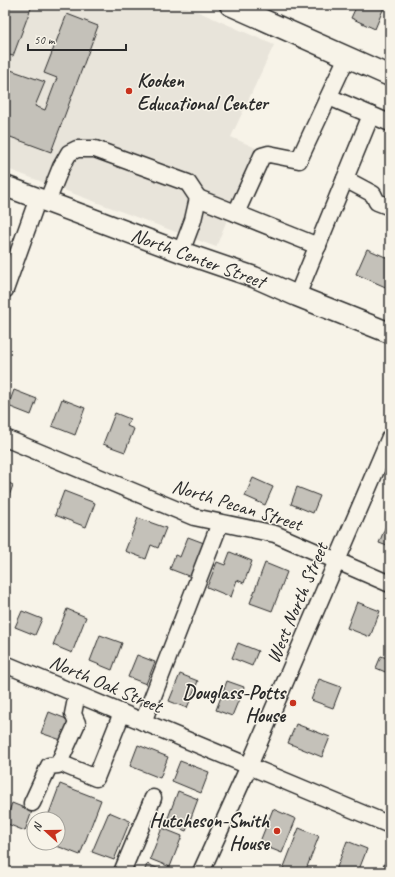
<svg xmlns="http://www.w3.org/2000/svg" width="395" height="877" viewBox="0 0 395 877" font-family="Caveat,sans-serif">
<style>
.built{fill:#e8e4da}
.building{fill:#c4c1b9;stroke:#2b2b2b}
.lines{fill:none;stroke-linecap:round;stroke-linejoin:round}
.minor-casing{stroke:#2b2b2b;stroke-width:19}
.major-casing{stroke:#2b2b2b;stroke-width:23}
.minor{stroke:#f7f3e8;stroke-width:16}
.major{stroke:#f7f3e8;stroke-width:20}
.poi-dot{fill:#c8321e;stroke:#f7f3e8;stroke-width:1.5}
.labels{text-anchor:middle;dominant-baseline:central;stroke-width:3;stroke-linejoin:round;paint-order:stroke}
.poi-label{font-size:20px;font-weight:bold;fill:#2b2b2b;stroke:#f7f3e8;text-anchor:end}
.street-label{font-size:20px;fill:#2b2b2b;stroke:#f7f3e8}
</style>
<rect width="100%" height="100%" fill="#f7f3e8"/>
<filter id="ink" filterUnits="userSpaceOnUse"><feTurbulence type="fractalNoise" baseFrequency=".025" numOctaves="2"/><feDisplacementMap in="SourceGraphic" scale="8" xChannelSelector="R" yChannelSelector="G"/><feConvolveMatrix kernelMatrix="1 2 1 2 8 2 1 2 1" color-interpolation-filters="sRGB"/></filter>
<g filter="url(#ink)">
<!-- built -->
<path class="built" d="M5,5h178l91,40 -43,92 25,11 -40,99 -211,-79z"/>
<!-- building -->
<g class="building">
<path d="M5,5h27l-19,51 -8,-2z"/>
<path d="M357,5h28l-10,24 -24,-11z"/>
<path d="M67,14l31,12 -47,126 -46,-17v-67l40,14 -10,24 10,4 12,-32 -13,-5z"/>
<path d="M367,249l23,10v30l-34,-15z"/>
<path d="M14,390l23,9 -6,16 -23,-9z"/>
<path d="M62,399l23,9 -10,27 -23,-9z"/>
<path d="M115,413l15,6 -3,7 7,3 -9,23 -22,-8z"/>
<path d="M253,478l20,9 -8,18 -20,-9z"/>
<path d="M5,481l8,4 -6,17h-2z"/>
<path d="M297,487l23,9 -7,17 -22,-9z"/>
<path d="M64,491l31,12 -9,24 -31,-12z"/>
<path d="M138,518l28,10 -8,20 -7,-3 -5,14 -21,-8z"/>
<path d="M389,518h1v29l-11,-4z"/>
<path d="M188,537l16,6 -13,34 -21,-8 5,-14 5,2z"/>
<path d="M230,552l22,9 -8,22 -7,-3 -6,17 -24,-10 10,-25 8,3z"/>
<path d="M265,563l22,9 -15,39 -22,-8z"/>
<path d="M357,602l23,9 -10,26 -23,-9z"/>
<path d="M67,609l19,8 -14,36 -19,-8z"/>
<path d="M22,611l20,8 -7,16 -20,-8z"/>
<path d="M100,635l22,8 -10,27 -22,-9z"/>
<path d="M238,643l20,8 -6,15 -20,-8z"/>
<path d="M137,655l18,7 -9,22 -18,-7z"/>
<path d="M381,656l9,3v15l-14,-6z"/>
<path d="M180,674l18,7 -11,27 -18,-7z"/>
<path d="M319,679l22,8 -8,21 -22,-8z"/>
<path d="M227,681l17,6 -12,29 -16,-6z"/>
<path d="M49,712l20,8 -8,20 -20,-7z"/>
<path d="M296,724l34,13 -8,20 -34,-14z"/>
<path d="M138,745l30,12 -8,21 -30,-12z"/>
<path d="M180,761l29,11 -8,21 -29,-12z"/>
<path d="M60,784l41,16 -21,55 -31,-12h9v-24h-11z"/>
<path d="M178,791l20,8 -12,32 -20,-8z"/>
<path d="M12,803l20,8 -7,20 -20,-8z"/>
<path d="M273,809l23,10 -14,34 -23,-9z"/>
<path d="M109,812l21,9 -16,39 -22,-8z"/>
<path d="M162,828l20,8 -12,31 -20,-8z"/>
<path d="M299,828l20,8 -14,36h-23z"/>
<path d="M347,841l20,8 -9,23h-18l-4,-2z"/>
<path d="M387,857l3,1v14h-9z"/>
<path d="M147,864l20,8h-23z"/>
</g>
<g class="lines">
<!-- minor casing -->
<g class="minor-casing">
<g id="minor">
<path d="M329,97l61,26"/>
<path d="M345,179l28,15 4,8 13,5"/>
<path d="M198,198l120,48"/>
<path d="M47,202l14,-35 8,-14 8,-4h18l93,34 10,15 -5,22 -12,32"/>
<path d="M236,213l26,-57 7,-2 30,6 48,-103"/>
<path d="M5,290l33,-92"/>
<path d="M297,296l74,-181"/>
<path d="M5,438l189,79 81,17 115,50"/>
<path d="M5,664l385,161"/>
<path d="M143,722l77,-199"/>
<path d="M67,766l29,12 26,-65"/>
<path d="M32,803l17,-37 9,-1 19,-42 -4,-9 4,-20"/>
<path d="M122,872l31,-74"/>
<path d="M201,872l48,-106 141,-329"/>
</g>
</g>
<!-- major casing -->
<g class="major-casing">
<g id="major">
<path d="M230,5l160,71"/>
<path d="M5,186l176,66 73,25 43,19 93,37"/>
</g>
</g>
<!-- minor -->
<use href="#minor" class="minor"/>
<!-- major -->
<use href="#major" class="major"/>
</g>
</g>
<!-- markers -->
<g class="poi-dot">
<circle cx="129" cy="91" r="4"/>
<circle cx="293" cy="703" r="4"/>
<circle cx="277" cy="831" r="4"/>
</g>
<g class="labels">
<!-- poi labels -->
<g class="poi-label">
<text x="137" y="80" text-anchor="start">Kooken<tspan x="137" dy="23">Educational Center</tspan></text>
<text x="285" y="692">Douglass-Potts<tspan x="285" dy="23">House</tspan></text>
<text x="269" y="820">Hutcheson-Smith<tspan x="269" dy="23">House</tspan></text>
</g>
<!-- street labels -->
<g class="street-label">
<text transform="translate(198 258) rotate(20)">North Center Street</text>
<text transform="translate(237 505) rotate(17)">North Pecan Street</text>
<text transform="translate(297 603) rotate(-67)">West North Street</text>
<text transform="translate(106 684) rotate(23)">North Oak Street</text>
</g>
</g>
<!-- margin -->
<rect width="395" height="877" fill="none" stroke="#f7f3e8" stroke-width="20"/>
<rect x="10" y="10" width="375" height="857" fill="none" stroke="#2b2b2b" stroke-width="1.5" filter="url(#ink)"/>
<!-- north arrow -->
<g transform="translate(46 831) rotate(291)"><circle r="19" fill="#f7f3e8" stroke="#a5a39c"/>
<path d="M0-3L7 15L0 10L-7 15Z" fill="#c8321e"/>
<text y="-6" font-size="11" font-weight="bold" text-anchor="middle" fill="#2b2b2b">N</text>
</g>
<!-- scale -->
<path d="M28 44v6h98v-6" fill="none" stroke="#2b2b2b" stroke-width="2"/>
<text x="34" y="44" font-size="12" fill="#2b2b2b" stroke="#f7f3e8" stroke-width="3" paint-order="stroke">50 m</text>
</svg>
